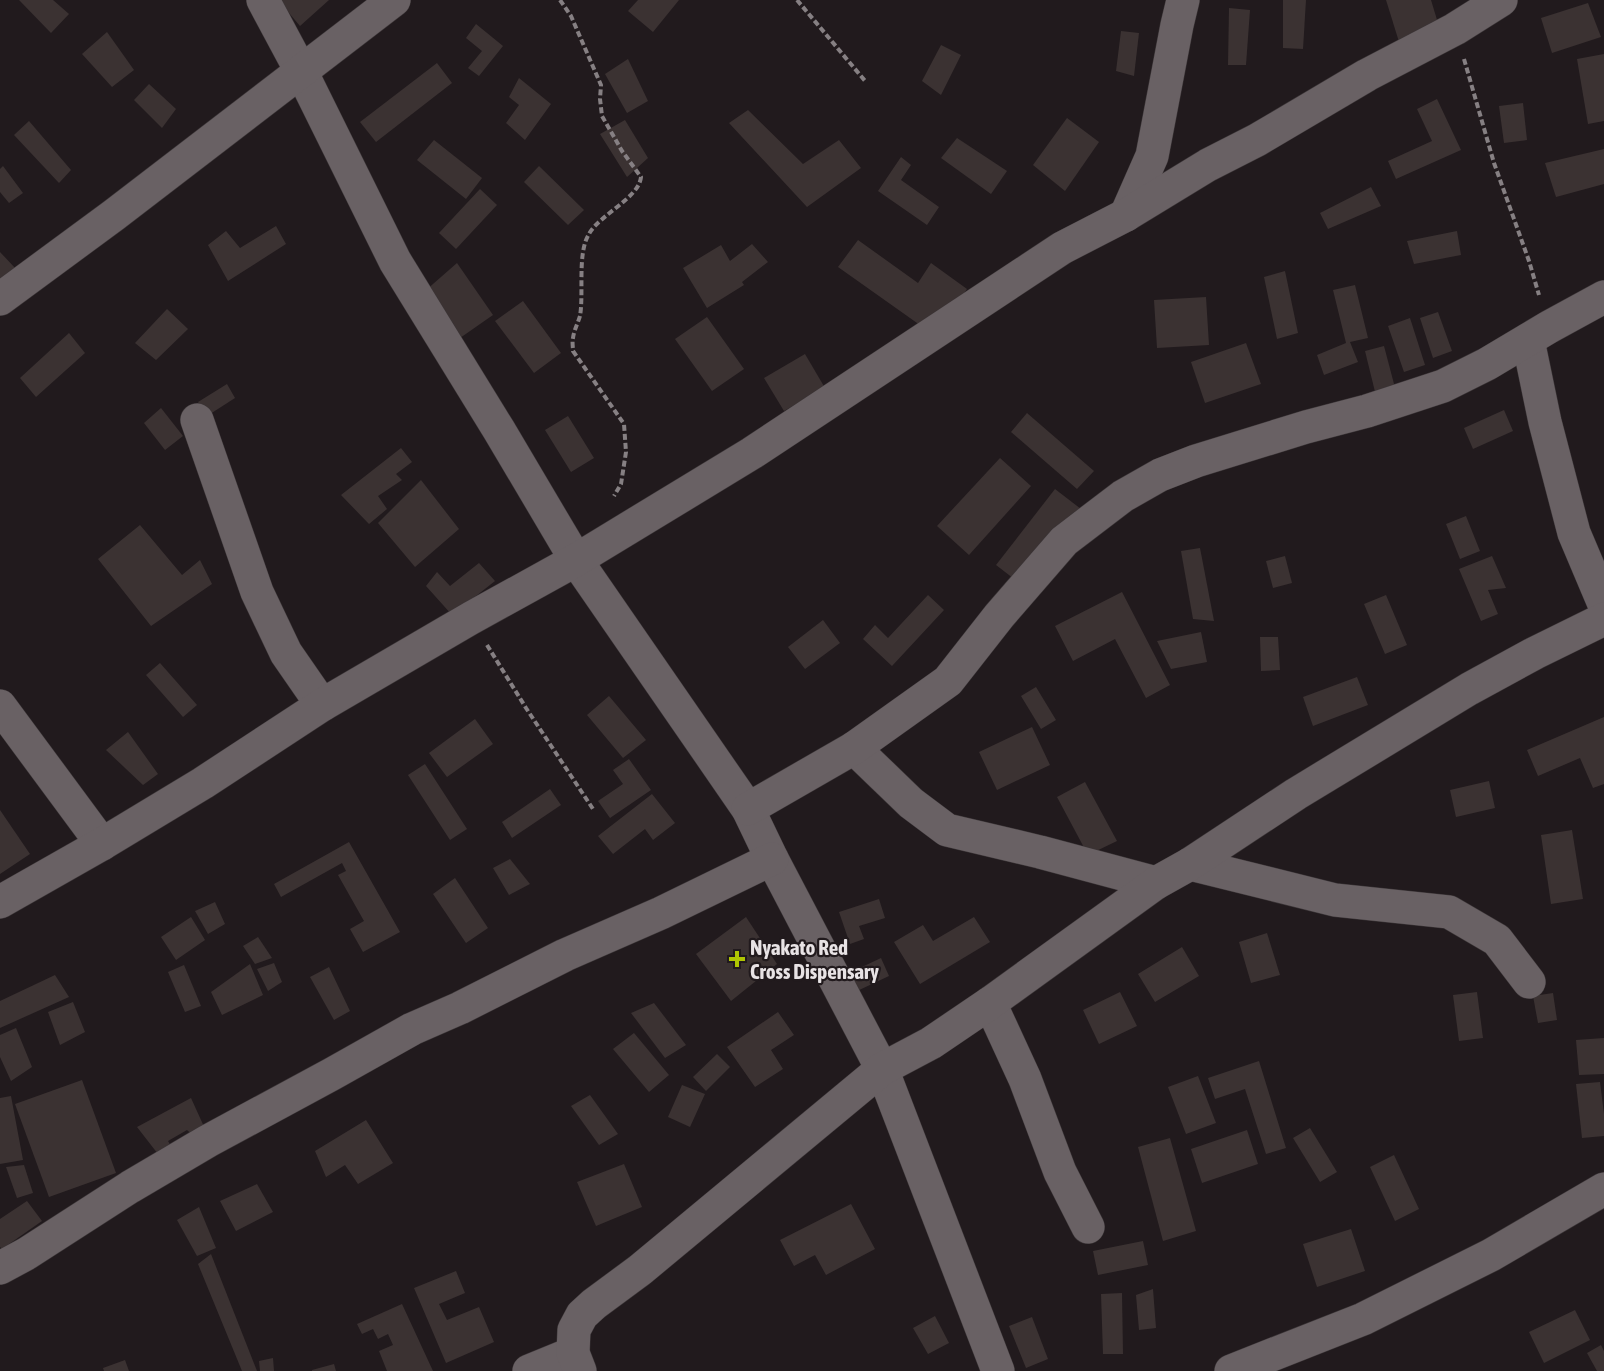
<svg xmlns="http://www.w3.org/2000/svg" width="1604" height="1371" viewBox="0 0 1604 1371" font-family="'Asap Condensed',sans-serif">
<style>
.building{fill:#3b3232}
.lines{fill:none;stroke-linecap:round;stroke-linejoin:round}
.street-casing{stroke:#3c3638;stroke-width:34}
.secondary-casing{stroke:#3c3638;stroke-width:34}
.path{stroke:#868083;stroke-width:4;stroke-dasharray:6 3;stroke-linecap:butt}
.street{stroke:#696164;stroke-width:33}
.secondary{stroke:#696164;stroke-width:33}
.poi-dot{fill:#afc503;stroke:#211a1d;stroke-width:2}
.labels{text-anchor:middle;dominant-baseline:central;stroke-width:4.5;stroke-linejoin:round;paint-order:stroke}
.poi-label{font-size:21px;font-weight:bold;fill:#e8e3e5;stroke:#211a1d;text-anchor:start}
</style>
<rect width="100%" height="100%" fill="#211a1d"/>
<!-- building -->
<g class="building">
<path d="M19,0h34l16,14 -18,19z"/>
<path d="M278,0h51l-29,26z"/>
<path d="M638,0h41l-26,32 -25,-21z"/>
<path d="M1283,0h23l-3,49 -20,-1z"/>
<path d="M1386,0h45l10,33 -41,12z"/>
<path d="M1588,3l13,34 -49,16 -11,-35z"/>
<path d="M1229,8l21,2 -4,55h-18z"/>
<path d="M476,24l27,22 -24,30 -11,-8 14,-17 -16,-13z"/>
<path d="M1121,31l18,2 -5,43 -18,-5z"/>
<path d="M107,32l27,38 -22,17 -30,-33z"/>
<path d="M941,45l20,10 -20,40 -19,-14z"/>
<path d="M1604,54v67l-16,3 -11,-65z"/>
<path d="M628,59l20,42 -21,12 -22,-39z"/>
<path d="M437,63l15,20 -76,59 -16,-20z"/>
<path d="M519,78l32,26 -26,36 -19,-17 13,-18 -10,-8z"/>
<path d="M149,84l27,25 -14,19 -28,-28z"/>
<path d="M1437,99l24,51 -65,29 -8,-18 44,-20 -15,-32z"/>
<path d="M1523,103l4,37 -23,3 -5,-37z"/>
<path d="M748,110l55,54 36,-24 22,28 -54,39 -78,-84z"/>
<path d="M1067,118l32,24 -34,49 -32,-26z"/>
<path d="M625,120l23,38 -21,19 -27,-43z"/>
<path d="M29,121l42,49 -12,13 -45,-48z"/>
<path d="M957,138l50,33 -16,23 -50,-36z"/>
<path d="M434,140l48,38 -16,21 -49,-39z"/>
<path d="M1604,149v35l-48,13 -11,-34z"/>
<path d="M901,157l10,8 -10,15 38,27 -12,18 -49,-34z"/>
<path d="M3,166l20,27 -14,10 -9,-11v-23z"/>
<path d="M539,166l45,44 -16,15 -44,-43z"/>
<path d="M1371,187l10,19 -53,23 -8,-16z"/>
<path d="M480,189l17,16 -41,44 -17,-16z"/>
<path d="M276,226l10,18 -58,37 -20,-36 18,-14 14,17z"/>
<path d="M1457,231l4,24 -47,9 -7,-23z"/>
<path d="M858,240l60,43 13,-20 36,26 -33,46 -96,-68z"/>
<path d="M752,244l16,18 -26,20 2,3 -37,23 -24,-40 38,-23 9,16z"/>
<path d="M0,252l17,18 -17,16z"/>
<path d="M457,263l36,52 -33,23 -35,-47z"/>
<path d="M1285,271l13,62 -21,6 -13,-62z"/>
<path d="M1355,285l13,53 -18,4 8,20 -34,13 -7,-20 29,-12 -13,-53z"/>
<path d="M1206,297l3,48 -52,3 -3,-48z"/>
<path d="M523,301l38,52 -27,20 -39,-52z"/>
<path d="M167,309l21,20 -32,31 -21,-17z"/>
<path d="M1438,312l14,39 -19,7 -13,-40z"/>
<path d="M707,317l37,52 -32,22 -37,-52z"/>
<path d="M1410,318l15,47 -21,7 -16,-46z"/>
<path d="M69,333l16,20 -49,44 -16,-19z"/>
<path d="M1246,343l15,41 -56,19 -14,-41z"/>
<path d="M1384,346l14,53 -20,5 -13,-53z"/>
<path d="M805,354l20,34 -41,23 -20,-33z"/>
<path d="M227,384l8,14 -28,18 -9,-14z"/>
<path d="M161,408l22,28 -18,14 -21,-27z"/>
<path d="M1504,410l9,21 -40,18 -9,-21z"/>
<path d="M1027,413l67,58 -17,18 -66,-57z"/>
<path d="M568,416l26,42 -23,14 -26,-42z"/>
<path d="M401,448l11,14 -16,12 6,6 -24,16 9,13 -18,15 -28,-29z"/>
<path d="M1000,458l31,28 -62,69 -32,-29z"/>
<path d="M421,480l38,49 -44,38 -37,-44z"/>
<path d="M1055,489l26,20 -59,76 -26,-20z"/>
<path d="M1466,516l14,35 -20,8 -14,-35z"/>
<path d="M140,525l42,50 18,-15 12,24 -61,42 -53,-67z"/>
<path d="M1200,548l14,73 -21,-2 -12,-68z"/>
<path d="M1285,556l7,27 -19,5 -7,-27z"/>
<path d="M1492,556l14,32 -18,2 10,24 -17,7 -22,-52z"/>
<path d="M479,563l16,18 -43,34 -26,-29 11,-14 13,14z"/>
<path d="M1122,592l48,93 -24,13 -31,-59 -42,22 -18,-35z"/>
<path d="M928,595l16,15 -52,56 -29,-27 12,-14 13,13z"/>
<path d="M1386,595l21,50 -22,9 -21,-50z"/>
<path d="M823,620l17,23 -35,26 -17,-22z"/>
<path d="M1201,632l6,30 -36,7 -14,-28z"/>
<path d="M1260,637h18l2,33 -19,1z"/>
<path d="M160,663l37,42 -14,12 -37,-42z"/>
<path d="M1357,677l11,28 -55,21 -10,-29z"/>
<path d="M1036,687l20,33 -15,9 -20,-33z"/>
<path d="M609,696l37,44 -23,18 -36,-43z"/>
<path d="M1604,717v67l-11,4 -13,-30 -42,18 -11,-26z"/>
<path d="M475,719l18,25 -46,33 -18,-24z"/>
<path d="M1032,727l18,38 -53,25 -18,-38z"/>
<path d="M128,732l30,42 -15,11 -37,-35z"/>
<path d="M629,759l22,31 -41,28 -12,-17 25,-17 -10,-14z"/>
<path d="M425,764l42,65 -17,11 -42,-65z"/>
<path d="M1489,781l6,27 -39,9 -6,-27z"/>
<path d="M1085,782l32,59 -29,14 -31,-58z"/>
<path d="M550,789l11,16 -49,33 -10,-16z"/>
<path d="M652,794l23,29 -22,17 -8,-11 -32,25 -15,-18z"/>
<path d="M0,810l30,44 -30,20z"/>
<path d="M1572,830l11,69 -32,5 -10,-69z"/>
<path d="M349,842l51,90 -37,20 -13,-23 14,-8 -26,-46 8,-4 -4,-8 -61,34 -7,-13z"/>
<path d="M510,859l20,25 -21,11 -16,-27z"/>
<path d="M455,878l33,50 -22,15 -33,-49z"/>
<path d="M879,899l6,19 -26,8 5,13 -14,5 -11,-32z"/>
<path d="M215,902l10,22 -17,10 -13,-23z"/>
<path d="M191,917l14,23 -29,20 -15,-23z"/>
<path d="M746,917l31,47 -46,37 -35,-47z"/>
<path d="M974,917l16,25 -70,42 -26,-42 29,-17 10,16z"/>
<path d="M1267,933l13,42 -29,8 -12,-41z"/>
<path d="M258,937l14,21 -17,6 -12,-18z"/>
<path d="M1182,947l17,29 -44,26 -17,-28z"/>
<path d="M881,958l8,18 -34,16 -8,-18z"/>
<path d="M274,963l8,19 -14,9 -11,-22z"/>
<path d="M250,964l13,31 -41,20 -11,-23z"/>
<path d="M184,965l17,41 -16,6 -17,-40z"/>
<path d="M329,967l21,44 -16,9 -24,-43z"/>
<path d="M55,975l14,22 -69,31v-27z"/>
<path d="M1120,992l17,34 -38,18 -16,-34z"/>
<path d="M1477,992l6,46 -24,3 -6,-46z"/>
<path d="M1553,993l4,27 -19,3 -5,-27z"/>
<path d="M73,1002l12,30 -25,13 -12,-33z"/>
<path d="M654,1003l32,42 -21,13 -34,-45z"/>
<path d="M778,1012l16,23 -23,15 12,19 -28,18 -28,-40z"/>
<path d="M16,1028l16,39 -21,14 -11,-24v-22z"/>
<path d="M634,1033l35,42 -20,17 -36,-43z"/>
<path d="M1604,1038v36l-25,1 -3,-35z"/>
<path d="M717,1054l13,13 -24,24 -13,-14z"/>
<path d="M1259,1061l27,87 -20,6 -21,-65 -30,10 -7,-21z"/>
<path d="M1198,1076l18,47 -30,11 -18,-47z"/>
<path d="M82,1080l34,93 -67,24 -34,-93z"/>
<path d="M1600,1082l4,32v22l-22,2 -6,-54z"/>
<path d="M682,1085l23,9 -15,33 -22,-10z"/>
<path d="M590,1095l28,39 -19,11 -28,-39z"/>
<path d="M11,1096l12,64 -23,4v-66z"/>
<path d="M191,1098l15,33 -11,6 -8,-7 -19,11 4,7 -14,6 -21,-27z"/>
<path d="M366,1120l27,43 -35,21 -13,-19 -19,12 -11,-26z"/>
<path d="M1310,1128l27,44 -17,10 -27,-44z"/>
<path d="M1247,1130l11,34 -56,19 -11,-34z"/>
<path d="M1170,1138l26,93 -33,10 -25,-94z"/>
<path d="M1394,1155l25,54 -24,12 -25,-54z"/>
<path d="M624,1164l18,43 -46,19 -19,-44z"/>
<path d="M24,1165l9,28 -16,5 -11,-31z"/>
<path d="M257,1184l16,28 -37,19 -16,-30z"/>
<path d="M27,1201l15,20 -40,28 -2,-2v-28z"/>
<path d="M851,1204l24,45 -49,26 -11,-20 -21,11 -14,-26z"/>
<path d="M199,1207l17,41 -19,8 -20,-36z"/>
<path d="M1351,1229l14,42 -48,16 -14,-43z"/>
<path d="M1143,1241l5,24 -50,10 -5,-24z"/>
<path d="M211,1254l46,117h-15l-44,-107z"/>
<path d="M456,1271l9,22 -26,11 8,16 32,-13 15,35 -48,21 -32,-75z"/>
<path d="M1153,1289l3,39 -17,2 -3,-35z"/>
<path d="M1122,1293l1,61h-20l-2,-60z"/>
<path d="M402,1304l31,67h-46l-8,-20 14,-6 -5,-11 -10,5 -5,-10 -11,5 -5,-10z"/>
<path d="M1575,1310l15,30 -46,23 -15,-31z"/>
<path d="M935,1316l14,27 -21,11 -15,-26z"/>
<path d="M1032,1317l16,42 -22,9 -17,-42z"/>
<path d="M1601,1345l3,6v20h-7l-10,-18z"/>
<path d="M273,1358l1,13h-14l-1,-10z"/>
<path d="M125,1360l4,11h-25l-1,-3z"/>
<path d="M334,1364l2,7h-24v-1z"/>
</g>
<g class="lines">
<!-- street casing -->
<g class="street-casing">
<g id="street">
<path d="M263,0l38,71 94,190 104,169 77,130 172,249 24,50 110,210 116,302"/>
<path d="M1126,215l26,-59 25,-131 6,-25"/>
<path d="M0,299l114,-84 280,-215"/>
<path d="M1528,340l17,82 29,111 30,71"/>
<path d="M197,420l60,172 29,61 36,52"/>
<path d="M0,706l102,138"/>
<path d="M854,748l57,55 36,27 93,22 116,31"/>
<path d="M748,809l106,-61 94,-67 51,-65 65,-75 59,-45 37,-21 36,-14 110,-34 61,-16 76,-25 44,-22 62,-37 55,-30"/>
<path d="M1190,864l145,36 114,12 48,28 32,42"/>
<path d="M990,1003l35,76 35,93 28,55"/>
<path d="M0,1268l26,-14 104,-67 78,-46 124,-67 80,-45 48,-21 105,-53 96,-42 111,-54"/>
<path d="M529,1371l44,-18"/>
<path d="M580,1371l-7,-18 1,-23 8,-15 12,-11 46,-34 242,-201 49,-26 59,-40 166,-120 34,-19 106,-70 173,-105 66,-36 69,-34"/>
<path d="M1231,1371l132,-52 128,-64 113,-66"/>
</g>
</g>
<!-- secondary casing -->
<g class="secondary-casing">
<path id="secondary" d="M0,902l102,-58 101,-61 119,-78 149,-87 105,-58 176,-107 310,-205 64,-33 82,-50 49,-25 110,-65 88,-46 46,-29"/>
</g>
<!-- path -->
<g class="path">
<path d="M560,0l11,16 30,69 -1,14 2,17 20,35 19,26c-2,21 -42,38 -52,57 -12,19 -5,59 -9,82 -2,7 -6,14 -7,22 -1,4 0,9 0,13l51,73 2,28 -5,32 -7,12"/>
<path d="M797,0l69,82"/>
<path d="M1464,59l30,104 35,98 10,34"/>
<path d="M487,645l39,63 67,101"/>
</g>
<!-- street -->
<use href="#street" class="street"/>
<!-- secondary -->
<use href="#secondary" class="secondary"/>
</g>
<!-- markers -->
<path class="poi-dot" d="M734 950h6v6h6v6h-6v6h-6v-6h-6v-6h6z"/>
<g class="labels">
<!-- poi labels -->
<g class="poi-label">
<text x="750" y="947">Nyakato Red<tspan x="750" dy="24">Cross Dispensary</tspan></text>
</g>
</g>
</svg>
